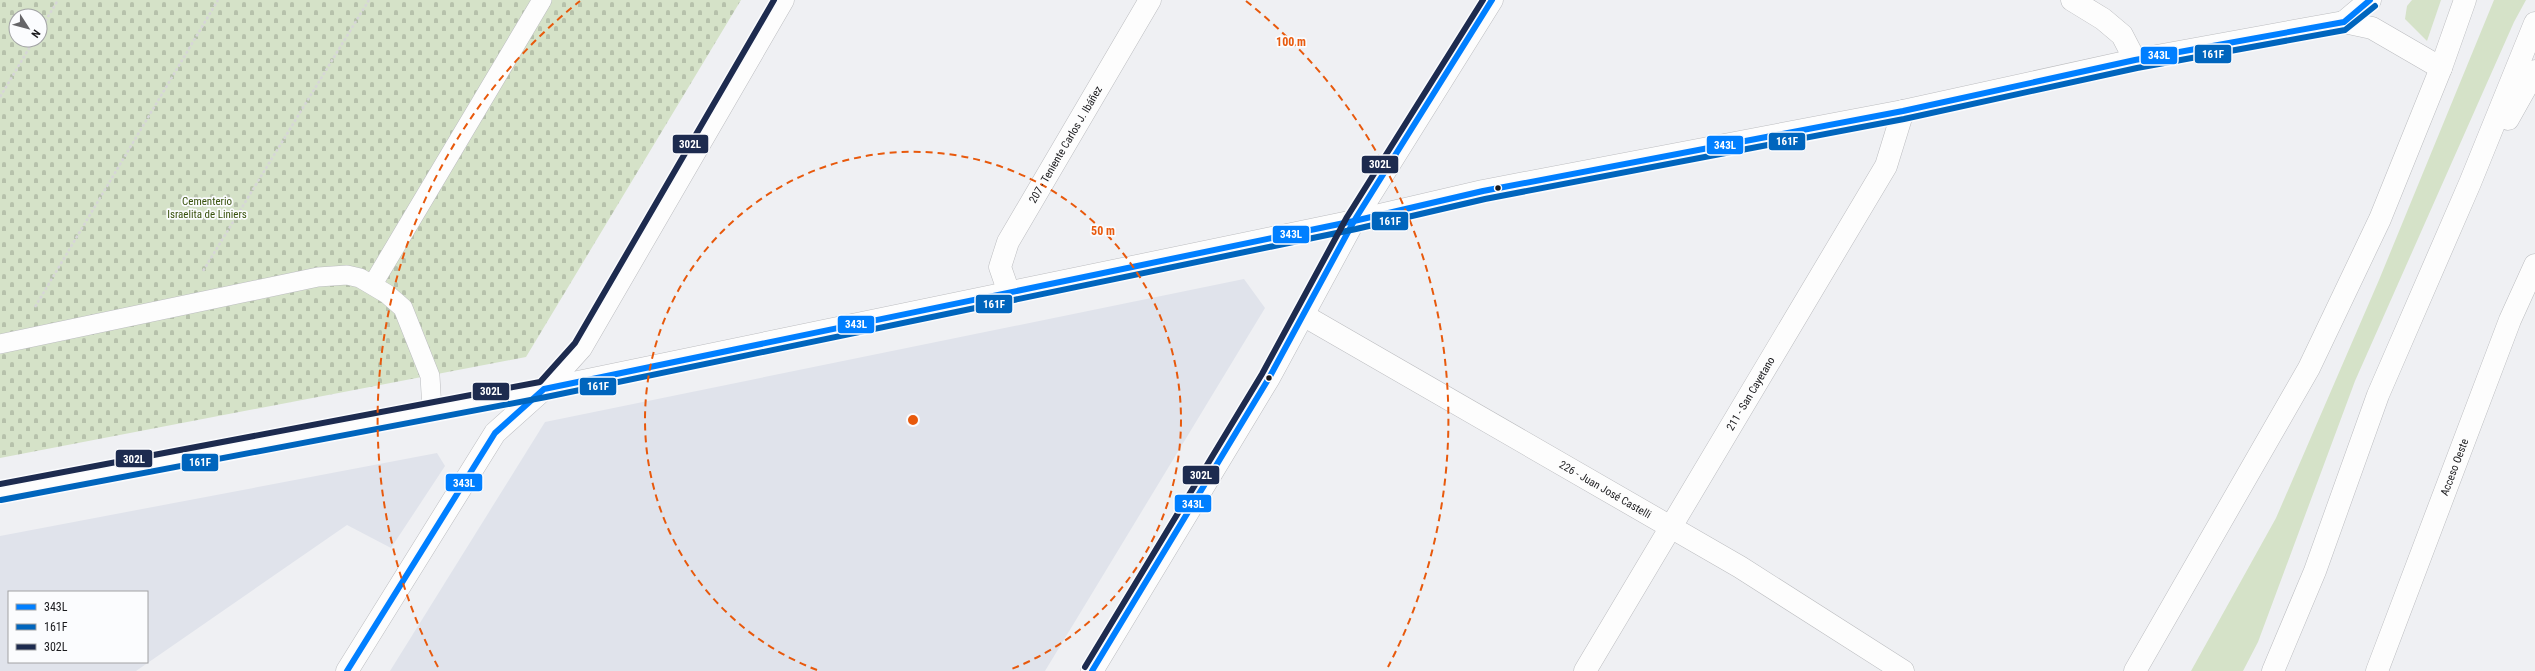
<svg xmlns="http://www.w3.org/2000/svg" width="2535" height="671" viewBox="0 0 2535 671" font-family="'Roboto Condensed',sans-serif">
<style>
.built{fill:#e0e3eb;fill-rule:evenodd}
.grass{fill:#d5e2c8}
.cemetery{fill:url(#cemetery-stones);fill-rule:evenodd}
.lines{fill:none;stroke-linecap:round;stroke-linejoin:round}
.service-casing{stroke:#bcbdc0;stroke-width:20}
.minor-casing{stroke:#bcbdc0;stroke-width:23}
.secondary-casing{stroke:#bcbdc0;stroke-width:23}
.motorway-casing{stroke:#bcbdc0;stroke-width:23}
.path{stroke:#d6d6d7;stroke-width:2.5;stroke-dasharray:3 2;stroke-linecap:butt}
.service{stroke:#fdfdfd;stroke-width:19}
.minor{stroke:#fdfdfd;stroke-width:22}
.secondary{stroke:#fdfdfd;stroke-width:22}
.motorway{stroke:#fdfdfd;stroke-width:22}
.bus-1-casing{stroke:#fbfcfe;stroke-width:9}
.bus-2-casing{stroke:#fbfcfe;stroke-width:9}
.bus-3-casing{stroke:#fbfcfe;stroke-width:9}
.bus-1{stroke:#007fff;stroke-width:6}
.bus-2{stroke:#0065bd;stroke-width:6}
.bus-3{stroke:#1d2b4f;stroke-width:6}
.ring{fill:none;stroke:#e8590c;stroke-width:2;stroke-dasharray:7 5}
.bus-dot{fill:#1a1a1d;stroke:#fbfcfe;stroke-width:1.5}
.labels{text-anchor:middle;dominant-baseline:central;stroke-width:3.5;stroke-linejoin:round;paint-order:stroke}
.street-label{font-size:11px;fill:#1a1a1d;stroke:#fbfcfe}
.park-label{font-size:11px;fill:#38510c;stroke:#fbfcfe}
.centre{fill:#e8590c;stroke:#fbfcfe;stroke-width:2}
.ring-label{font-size:12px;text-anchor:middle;font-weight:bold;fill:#e8590c;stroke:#fbfcfe;stroke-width:3.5;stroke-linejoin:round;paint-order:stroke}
.line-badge{stroke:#fbfcfe;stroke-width:1.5}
.badge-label{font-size:11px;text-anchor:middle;font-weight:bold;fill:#fff}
</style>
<defs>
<pattern id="cemetery-stones" width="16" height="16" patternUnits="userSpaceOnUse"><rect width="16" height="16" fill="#d5e2c8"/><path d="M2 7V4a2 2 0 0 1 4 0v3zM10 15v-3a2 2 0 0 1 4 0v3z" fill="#b6c1ab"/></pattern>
</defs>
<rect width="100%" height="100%" fill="#eff0f3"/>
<!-- built -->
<g class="built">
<path d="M1244,279l21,29 -220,363h-655l155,-249z"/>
<path d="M437,453l8,13 -54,82 -44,-23 -211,146h-136v-135zM9,592h138v70h-138z"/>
</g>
<!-- grass -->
<g class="grass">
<path d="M2412,0h29l-14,41 -22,-22 2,-13z"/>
<path d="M2494,0h32l-12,22 -159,359 -97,261 -15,29h-52l85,-153 103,-238z"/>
</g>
<!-- cemetery -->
<path class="cemetery" d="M0,0h741l-215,357 -526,101zM16,16h24v24h-24z"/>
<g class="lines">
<!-- service casing -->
<g class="service-casing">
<g id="service">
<path d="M373,284l169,-284"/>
<path d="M0,344l318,-67 29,-2 13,3 27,16 16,14 27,68 2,34"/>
</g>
</g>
<!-- minor casing -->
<g class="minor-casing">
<g id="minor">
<path d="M2072,0l31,19 19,16 13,25"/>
<path d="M2344,22l26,-22"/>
<path id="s1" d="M1009,293l-9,-26 8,-25 142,-242"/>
<path id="s2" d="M1303,315l437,252 163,104"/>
<path d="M0,492l544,-103 810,-168 129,-30 420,-80 232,-51 209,-38 28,6 69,40"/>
<path d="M347,671l148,-238 49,-44 37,-41 202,-348"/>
<path d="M1092,671l177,-293 85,-157 138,-221"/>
<path id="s3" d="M1585,671l301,-505 17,-55"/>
</g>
</g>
<!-- secondary casing -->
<g class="secondary-casing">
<path id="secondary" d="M2135,671l174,-303 71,-149 61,-151 24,-68"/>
</g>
<!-- motorway casing -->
<g class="motorway-casing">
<g id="motorway">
<path d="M2508,119l27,-48"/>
<path d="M2273,671l42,-100 63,-176 92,-212 65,-160"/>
<path id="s4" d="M2377,671l133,-351 25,-55"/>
</g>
</g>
<!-- path -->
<g class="path">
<path d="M40,30l18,-30"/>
<path d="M0,97l34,-57"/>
<path d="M203,271l166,-271"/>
<path d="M35,307l183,-307"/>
</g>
<!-- service -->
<use href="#service" class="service"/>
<!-- minor -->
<use href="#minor" class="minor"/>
<!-- secondary -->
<use href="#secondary" class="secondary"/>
<!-- motorway -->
<use href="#motorway" class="motorway"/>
<!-- bus-1 casing -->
<g class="bus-1-casing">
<g id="bus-1">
<path d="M347,671l148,-238 49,-44 810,-168 129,-30 420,-80 232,-51 209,-38 26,-22"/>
<path d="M1092,671l177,-293 85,-157 138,-221"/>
</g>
</g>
<!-- bus-2 casing -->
<g class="bus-2-casing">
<path id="bus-2" d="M1,500l545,-103 810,-168 129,-30 419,-80 233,-51 208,-38 30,-24"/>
</g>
<!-- bus-3 casing -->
<g class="bus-3-casing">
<g id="bus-3">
<path d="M0,484l540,-102 35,-39 199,-343"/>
<path d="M1085,667l177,-293 85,-157 136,-217"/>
</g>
</g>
<!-- bus-1 -->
<use href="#bus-1" class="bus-1"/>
<!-- bus-2 -->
<use href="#bus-2" class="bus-2"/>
<!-- bus-3 -->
<use href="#bus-3" class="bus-3"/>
</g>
<!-- distance rings -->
<g class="ring">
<path d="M817 670A268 268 0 1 1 1009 670"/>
<path d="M438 667A535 535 0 0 1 580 1M1246 1A535 535 0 0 1 1388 667"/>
</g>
<!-- markers -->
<g class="bus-dot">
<circle cx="1498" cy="188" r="3.5"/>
<circle cx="1269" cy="378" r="3.5"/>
</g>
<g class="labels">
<!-- street labels -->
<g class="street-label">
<text stroke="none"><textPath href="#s1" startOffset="167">207 - Teniente Carlos J. Ibáñez</textPath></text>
<text stroke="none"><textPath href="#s3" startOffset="323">211 - San Cayetano</textPath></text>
<text stroke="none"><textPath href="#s4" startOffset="218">Acceso Oeste</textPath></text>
<text stroke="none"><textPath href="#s2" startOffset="349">226 - Juan José Castelli</textPath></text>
</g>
<!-- park labels -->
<g class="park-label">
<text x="207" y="201">Cementerio<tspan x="207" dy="13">Israelita de Liniers</tspan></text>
</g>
</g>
<circle cx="913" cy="420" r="6" class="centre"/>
<g class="ring-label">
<text x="1291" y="46">100 m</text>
<text x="1103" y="235">50 m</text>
</g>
<g class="line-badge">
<rect x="2194" y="44" width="38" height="20" rx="4" fill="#0065bd"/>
<rect x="2140" y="46" width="38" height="19" rx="4" fill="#007fff"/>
<rect x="1768" y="132" width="38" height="19" rx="4" fill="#0065bd"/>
<rect x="672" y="134" width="37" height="20" rx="4" fill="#1d2b4f"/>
<rect x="1706" y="135" width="38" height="20" rx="4" fill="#007fff"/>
<rect x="1361" y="155" width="38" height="19" rx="4" fill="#1d2b4f"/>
<rect x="1371" y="211" width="38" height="20" rx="4" fill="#0065bd"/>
<rect x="1272" y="225" width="38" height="19" rx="4" fill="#007fff"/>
<rect x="975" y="294" width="38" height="20" rx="4" fill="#0065bd"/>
<rect x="837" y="315" width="38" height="19" rx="4" fill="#007fff"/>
<rect x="579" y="377" width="38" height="19" rx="4" fill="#0065bd"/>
<rect x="472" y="382" width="38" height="19" rx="4" fill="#1d2b4f"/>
<rect x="115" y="449" width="38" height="19" rx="4" fill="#1d2b4f"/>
<rect x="181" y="453" width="38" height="19" rx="4" fill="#0065bd"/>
<rect x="1182" y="465" width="38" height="20" rx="4" fill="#1d2b4f"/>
<rect x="445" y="473" width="38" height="19" rx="4" fill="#007fff"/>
<rect x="1174" y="494" width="38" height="19" rx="4" fill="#007fff"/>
</g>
<g class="badge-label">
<text x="2213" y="58">161F</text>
<text x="2159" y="59">343L</text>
<text x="1787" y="145">161F</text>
<text x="690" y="148">302L</text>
<text x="1725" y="149">343L</text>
<text x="1380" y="168">302L</text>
<text x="1390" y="225">161F</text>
<text x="1291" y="238">343L</text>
<text x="994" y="308">161F</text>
<text x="856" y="328">343L</text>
<text x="598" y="390">161F</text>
<text x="491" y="395">302L</text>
<text x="134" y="463">302L</text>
<text x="200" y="466">161F</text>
<text x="1201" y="479">302L</text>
<text x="464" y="487">343L</text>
<text x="1193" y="508">343L</text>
</g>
<!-- legend -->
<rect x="8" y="591" width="140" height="72" fill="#fbfcfe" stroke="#a1a2a4"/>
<rect x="16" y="604" width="20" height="6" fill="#007fff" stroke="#a1a2a4"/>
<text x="44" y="611" font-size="12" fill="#1a1a1d">343L</text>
<rect x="16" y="624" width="20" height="6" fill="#0065bd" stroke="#a1a2a4"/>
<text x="44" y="631" font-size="12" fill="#1a1a1d">161F</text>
<rect x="16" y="644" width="20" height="6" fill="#1d2b4f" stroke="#a1a2a4"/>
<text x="44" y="651" font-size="12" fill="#1a1a1d">302L</text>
<!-- north arrow -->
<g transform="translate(28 28) rotate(126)"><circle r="19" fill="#fbfcfe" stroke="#a1a2a4"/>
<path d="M0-3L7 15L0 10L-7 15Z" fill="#656568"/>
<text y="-6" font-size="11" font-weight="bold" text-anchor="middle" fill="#1a1a1d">N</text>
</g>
</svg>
